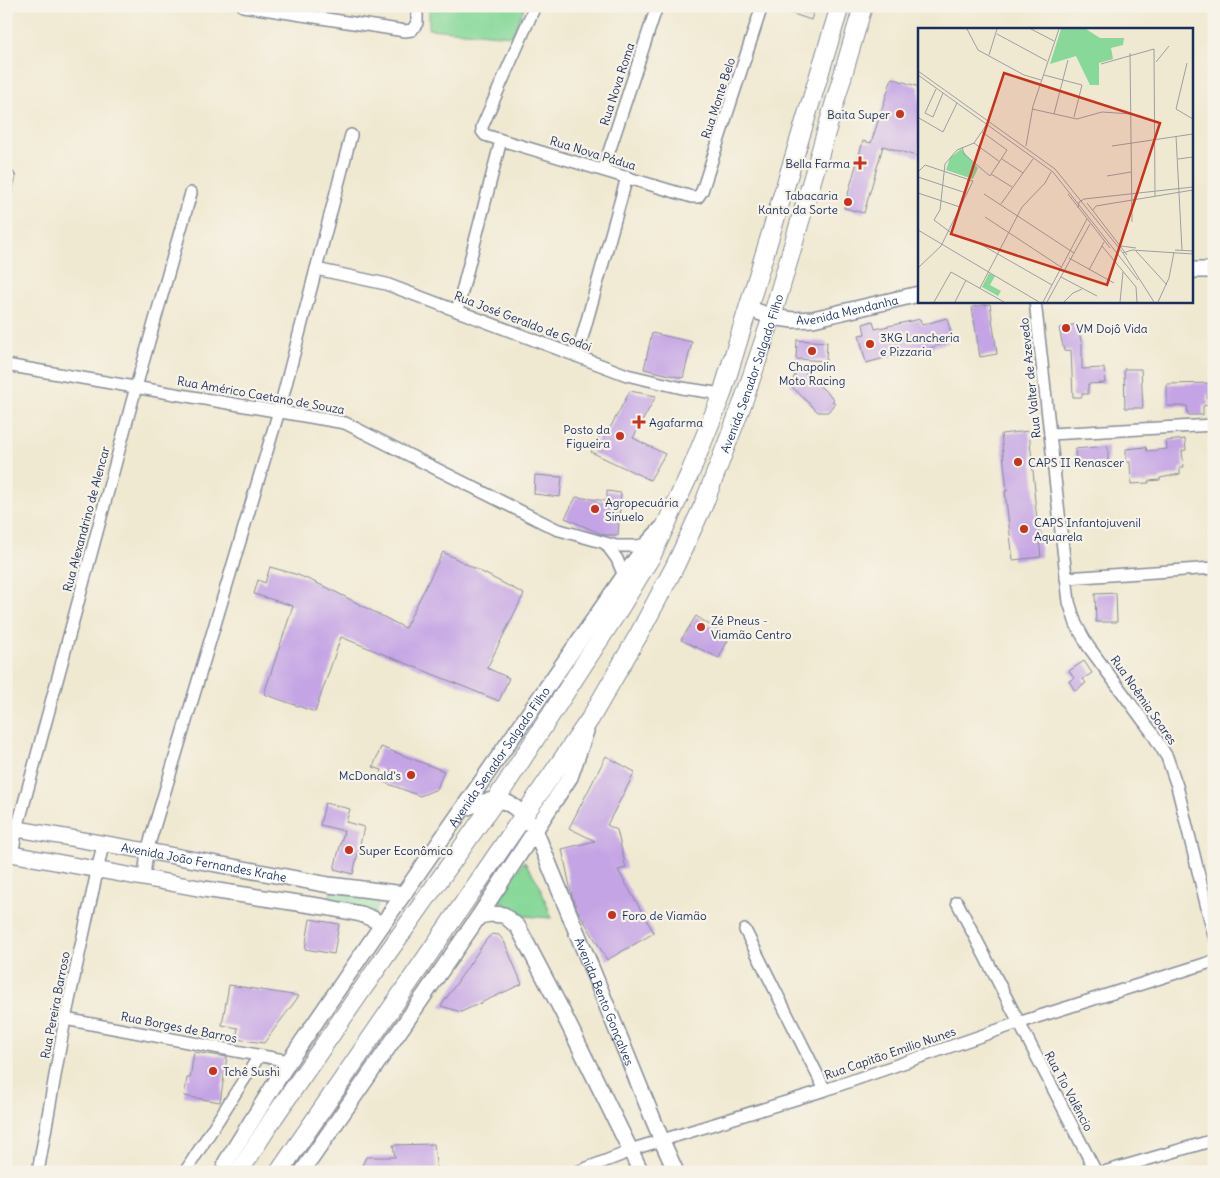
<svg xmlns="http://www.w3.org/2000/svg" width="1220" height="1178" viewBox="0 0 1220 1178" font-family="Delius,sans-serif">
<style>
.green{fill:#87d899;stroke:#51847c}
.building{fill:#c5a4e5}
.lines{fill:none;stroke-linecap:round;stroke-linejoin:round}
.minor-casing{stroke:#868c98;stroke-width:14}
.secondary-casing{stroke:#868c98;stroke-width:18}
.primary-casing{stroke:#868c98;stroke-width:20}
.minor{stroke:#fff;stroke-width:11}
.secondary{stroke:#fff;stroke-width:15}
.primary{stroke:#fff;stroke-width:18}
.poi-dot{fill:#c8321e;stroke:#f7f3e8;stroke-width:2}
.labels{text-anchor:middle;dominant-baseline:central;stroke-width:4.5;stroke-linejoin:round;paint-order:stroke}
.street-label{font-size:12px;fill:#1b2f5e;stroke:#f7f3e8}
.poi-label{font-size:12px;fill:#1b2f5e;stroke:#f7f3e8;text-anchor:start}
.inset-road{fill:none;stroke:#9b9fa4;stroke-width:1}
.view{fill:#c8321e;fill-opacity:0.15;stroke:#c8321e;stroke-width:2.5}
.inset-edge{fill:none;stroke:#1b2f5e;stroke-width:2.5}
</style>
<rect width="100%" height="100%" fill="#f7f3e8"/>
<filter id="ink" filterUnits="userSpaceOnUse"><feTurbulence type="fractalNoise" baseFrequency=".02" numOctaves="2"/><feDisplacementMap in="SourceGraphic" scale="10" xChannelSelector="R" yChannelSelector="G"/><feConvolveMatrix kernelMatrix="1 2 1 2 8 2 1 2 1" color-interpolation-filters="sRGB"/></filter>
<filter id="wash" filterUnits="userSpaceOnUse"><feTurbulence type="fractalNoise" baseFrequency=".0096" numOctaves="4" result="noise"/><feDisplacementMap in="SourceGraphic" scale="20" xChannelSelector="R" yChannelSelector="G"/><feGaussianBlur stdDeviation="1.12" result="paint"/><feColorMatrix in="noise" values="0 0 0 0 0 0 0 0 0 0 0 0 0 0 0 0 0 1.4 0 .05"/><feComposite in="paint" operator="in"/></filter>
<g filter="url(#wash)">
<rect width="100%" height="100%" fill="#f0e9d2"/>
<!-- green -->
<g class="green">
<path d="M429,6h96l-13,30 -83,-7z"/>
<path d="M524,861l14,21 14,36 -28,-2 -27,-17z"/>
<path d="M331,887l51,9 -8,19 -45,-10z"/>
</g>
<g id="blocks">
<!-- building -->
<g class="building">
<path d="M776,6h33l6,2 -4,12 -35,-12z"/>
<path d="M892,78l27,9v70l-36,-11 -19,67 -20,-5 19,-67 8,2z"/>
<path d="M990,304l7,50 -17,3 -8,-50z"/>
<path d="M947,318l6,23 -37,11 -1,-2 -49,13 -7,-28 6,-1 -2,-10 10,-3 2,8 45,-10 2,6z"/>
<path d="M1077,324l5,20v25l22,-1 1,15 -17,1v10h-6v3h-9l-2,-47 -7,1 -5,-23z"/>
<path d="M652,333l40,9 -9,36 -39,-9z"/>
<path d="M797,340l30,2 -1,19 -30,-2z"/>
<path d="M799,367l35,32 -2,2 3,2 -7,9h-10l-28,-27z"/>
<path d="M1124,369h17l2,39h-18z"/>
<path d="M1214,383v10l-7,1 1,11 -5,1v9h-15l-1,-9h-20v-22z"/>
<path d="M630,391l26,5 -23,42 32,16 -15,26 -59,-28 9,-17 5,2z"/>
<path d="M1029,431l6,60 -1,1 7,65 -28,3 -8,-69h2l-6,-57z"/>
<path d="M1185,439l1,11 -4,1 2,16h-4v7l-20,4v2l-12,1 1,2 -18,1 -1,-22h-4v-13l20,-2 1,4 20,-2 -1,-8z"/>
<path d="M1108,446v17l-32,3 -1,-17z"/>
<path d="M535,475l27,2 -2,20 -26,-3z"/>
<path d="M607,491l14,2 -3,42h-14l-39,-17 11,-21 31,4z"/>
<path d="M443,552l81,42 -37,74 22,10 -10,23 -158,-64 -26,75 -51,-18 29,-88 -39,-12 4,-14 7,3 5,-16 28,8 30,13 77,40z"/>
<path d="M1116,593l1,29h-21l-1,-28z"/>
<path d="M696,616l33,22 -10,20 -38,-18z"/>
<path d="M1084,661l8,12 -9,6 3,4 -11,8 -6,-10 5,-3 -5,-7z"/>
<path d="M381,747l63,24 -7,18 -17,7 -42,-16 4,-10 -9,-3z"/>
<path d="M606,756l29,16 -28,53 10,5 9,38 -8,2 36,63 -47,27 -30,-51 -5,-13 -10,-47 33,-8 -26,-13z"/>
<path d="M325,803l25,6 -4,13 18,5 -11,47 -19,-5 10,-38 -24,-6z"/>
<path d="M310,919l29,5 -5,30 -29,-5z"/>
<path d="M492,934l7,1 5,6 18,43 -61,28 -20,-6 45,-66z"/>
<path d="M229,985l70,11 -35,47 -28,-4 2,-11 -16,-3z"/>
<path d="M194,1052l33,5 -7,45 -36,-6 3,-18h3z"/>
<path d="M434,1144l3,28h-78l7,-15h29l-2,-12z"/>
</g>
</g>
</g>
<g filter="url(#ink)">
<use href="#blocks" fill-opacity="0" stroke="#868c98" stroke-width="1"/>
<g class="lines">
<!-- minor casing -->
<g class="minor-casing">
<g id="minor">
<path d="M243,6l162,25 7,-1 5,-7v-17"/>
<path d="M535,6l-53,121v4l3,4 16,5 191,57h6l4,-6 60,-185"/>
<path d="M603,170l54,-164"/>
<path d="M6,191l3,-14"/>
<path d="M316,269l70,15 241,91 55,13 40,6"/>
<path d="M1035,301l34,301 7,22 12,22 63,85 16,26 10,29 37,150"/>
<path d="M457,311l44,-171"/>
<path d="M577,356l50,-179"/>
<path d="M6,365l339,58 211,106 60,17h21l10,-2"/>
<path d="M1050,434l164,-9"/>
<path d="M606,544l11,15 7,17"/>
<path d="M1066,578l148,-10"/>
<path d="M12,854l5,-25 119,-442 55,-194"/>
<path d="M144,878l3,-27 132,-440 72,-276"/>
<path d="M957,902l139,270"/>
<path d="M745,930l80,160"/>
<path d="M65,1019l224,42"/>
<path d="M38,1172l27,-153 38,-175"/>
<path d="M185,1172l74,-116"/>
<path d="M577,1172l44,-17 9,-5 195,-60 193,-67 196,-62"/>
<path d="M1104,1172l110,-32"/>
</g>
</g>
<!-- secondary casing -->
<g class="secondary-casing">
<g id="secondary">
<path d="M1191,270h23"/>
<path id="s1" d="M748,308l24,9 21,3 20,-1 106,-25"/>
<path id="s2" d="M463,809c38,-16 49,-10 72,21l127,311 14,31"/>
<path id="s3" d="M6,827l141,24 182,34 75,9"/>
<path d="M6,853l198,36 121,18 36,7 12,5 9,6"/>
<path d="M479,916l11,-2 14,1 14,12 43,82 80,163"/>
<path id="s4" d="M224,1172l2,-10 63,-101 93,-136 242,-349 23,-32 14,-15"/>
<path d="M302,1172l177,-256 91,-139 16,-46"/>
</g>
</g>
<!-- primary casing -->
<g class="primary-casing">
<g id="primary">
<path d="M239,1172l35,-55 110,-159 111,-157 123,-190 34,-56 38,-82 32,-79 118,-388"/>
<path id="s5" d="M279,1172l311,-453 49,-85 36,-68 28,-60 40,-104 29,-85 91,-311"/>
</g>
</g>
<!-- minor -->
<use href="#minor" class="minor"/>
<!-- secondary -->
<use href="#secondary" class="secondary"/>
<!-- primary -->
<use href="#primary" class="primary"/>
</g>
</g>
<!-- markers -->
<g class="poi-dot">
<circle cx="900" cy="114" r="5"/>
<path d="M857.5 155.5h5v5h5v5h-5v5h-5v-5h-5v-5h5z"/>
<circle cx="848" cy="202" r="5"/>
<circle cx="1066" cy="328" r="5"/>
<circle cx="870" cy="344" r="5"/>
<circle cx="812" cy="351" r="5"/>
<path d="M636.5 414.5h5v5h5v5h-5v5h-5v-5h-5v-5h5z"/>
<circle cx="620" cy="436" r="5"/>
<circle cx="1018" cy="462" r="5"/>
<circle cx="595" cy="509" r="5"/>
<circle cx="1024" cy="529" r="5"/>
<circle cx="701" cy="627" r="5"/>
<circle cx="411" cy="775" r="5"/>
<circle cx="349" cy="850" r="5"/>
<circle cx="612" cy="915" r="5"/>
<circle cx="213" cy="1071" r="5"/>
</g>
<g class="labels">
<!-- street labels -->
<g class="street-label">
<text transform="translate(617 84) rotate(-72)">Rua Nova Roma</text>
<text transform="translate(718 98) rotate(-72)">Rua Monte Belo</text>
<text transform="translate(593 153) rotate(17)">Rua Nova Pádua</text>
<text stroke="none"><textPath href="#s1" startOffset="102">Avenida Mendanha</textPath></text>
<text transform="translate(523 321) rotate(21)">Rua José Geraldo de Godoi</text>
<text stroke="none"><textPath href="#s5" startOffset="932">Avenida Senador Salgado Filho</textPath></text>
<text transform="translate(1030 378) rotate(-96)">Rua Valter de Azevedo</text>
<text transform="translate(261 395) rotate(10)">Rua Américo Caetano de Souza</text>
<text transform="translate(86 519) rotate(-75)">Rua Alexandrino de Alencar</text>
<text transform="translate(1144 700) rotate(55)">Rua Noêmia Soares</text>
<text stroke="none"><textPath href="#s4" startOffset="499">Avenida Senador Salgado Filho</textPath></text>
<text stroke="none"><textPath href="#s3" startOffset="201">Avenida João Fernandes Krahe</textPath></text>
<text stroke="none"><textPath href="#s2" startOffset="270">Avenida Bento Gonçalves</textPath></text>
<text transform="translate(55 1005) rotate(-79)">Rua Pereira Barroso</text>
<text transform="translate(179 1027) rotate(11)">Rua Borges de Barros</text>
<text transform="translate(890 1053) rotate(-19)">Rua Capitão Emilio Nunes</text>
<text transform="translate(1069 1091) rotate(62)">Rua Tio Valêncio</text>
</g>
<!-- poi labels -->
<g class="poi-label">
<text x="890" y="114" text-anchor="end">Baita Super</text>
<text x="850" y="163" text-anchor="end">Bella Farma</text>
<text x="838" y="195" text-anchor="end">Tabacaria<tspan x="838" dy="14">Kanto da Sorte</tspan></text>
<text x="1076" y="328">VM Dojô Vida</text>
<text x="880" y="337">3KG Lancheria<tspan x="880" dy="14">e Pizzaria</tspan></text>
<text x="812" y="366" text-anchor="middle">Chapolin<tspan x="812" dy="14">Moto Racing</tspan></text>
<text x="649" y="422">Agafarma</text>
<text x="610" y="429" text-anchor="end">Posto da<tspan x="610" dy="14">Figueira</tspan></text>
<text x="1028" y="462">CAPS II Renascer</text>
<text x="605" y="502">Agropecuária<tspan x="605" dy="14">Sinuelo</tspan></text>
<text x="1034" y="522">CAPS Infantojuvenil<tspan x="1034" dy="14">Aquarela</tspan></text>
<text x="711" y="620">Zé Pneus -<tspan x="711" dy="14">Viamão Centro</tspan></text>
<text x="401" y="775" text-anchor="end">McDonald's</text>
<text x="359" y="850">Super Econômico</text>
<text x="622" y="915">Foro de Viamão</text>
<text x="223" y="1071">Tchê Sushi</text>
</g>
</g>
<!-- overview -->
<g transform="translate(918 28)">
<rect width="275" height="275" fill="#f0e9d2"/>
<path d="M143,1h25l14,9h24l-1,7 -12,3 2,11 -14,4v22h-9l-14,-29 -26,8zM43,121l17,19 -5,11 -27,-9 4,-12zM71,245l6,3 -5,9 11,6 -3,5 -16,-9z" fill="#87d899"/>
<path class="inset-road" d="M49,1l11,21 46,25 17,5M113,1l23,12M79,6l50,27M236,21l1,147M212,25l2,169M71,27l8,-26M238,34l13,-16M269,35l-11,46 17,10M183,36l53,-15M0,43l137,98 68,84 31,49M0,47l135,97 85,108M126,47l38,10 -8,32M18,61l-11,24 8,4 10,-24M114,81l45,10 25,-7 29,2M136,86l14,-54M1,90l24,14 14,-29M258,108l6,114M56,115l26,19M108,118l7,-40 26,-77M194,118l81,-12M44,119l2,7 26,22 17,-26 -25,-18M84,131l21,14M260,131l15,-2M0,144l7,-7 48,16 -32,65 -23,22M73,146l21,13M189,148l24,-4M0,149l48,16M0,165l42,14M66,166l90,59M150,166l42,54M169,175l40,52M83,176l32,-45M160,180l1,-6 5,-3 109,-12M175,182l3,-4 97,-16M67,189l76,50M0,202l121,72M32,204l-16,-12 6,-10 5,-46 12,-14 17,-7 13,-19M57,213l77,44M184,218l34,41 1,15M203,218l15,2M257,222l18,1M218,223l31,34M205,225l9,-3 61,4M151,230l45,25M171,242l15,-28M143,249l36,19M62,260l42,-81 23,-24 6,-11M16,274l17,-30 53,30M37,274l11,-22M125,274l44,-83M129,274l43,-78M146,274l9,-9 9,-4M202,274l3,-30M240,274l11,-24 5,-26"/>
<path class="view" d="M86,45l156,50 -53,162 -156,-51z"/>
<rect width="275" height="275" class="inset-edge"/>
</g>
<!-- margin -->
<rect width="1220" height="1178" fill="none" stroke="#f7f3e8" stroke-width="25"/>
</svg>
